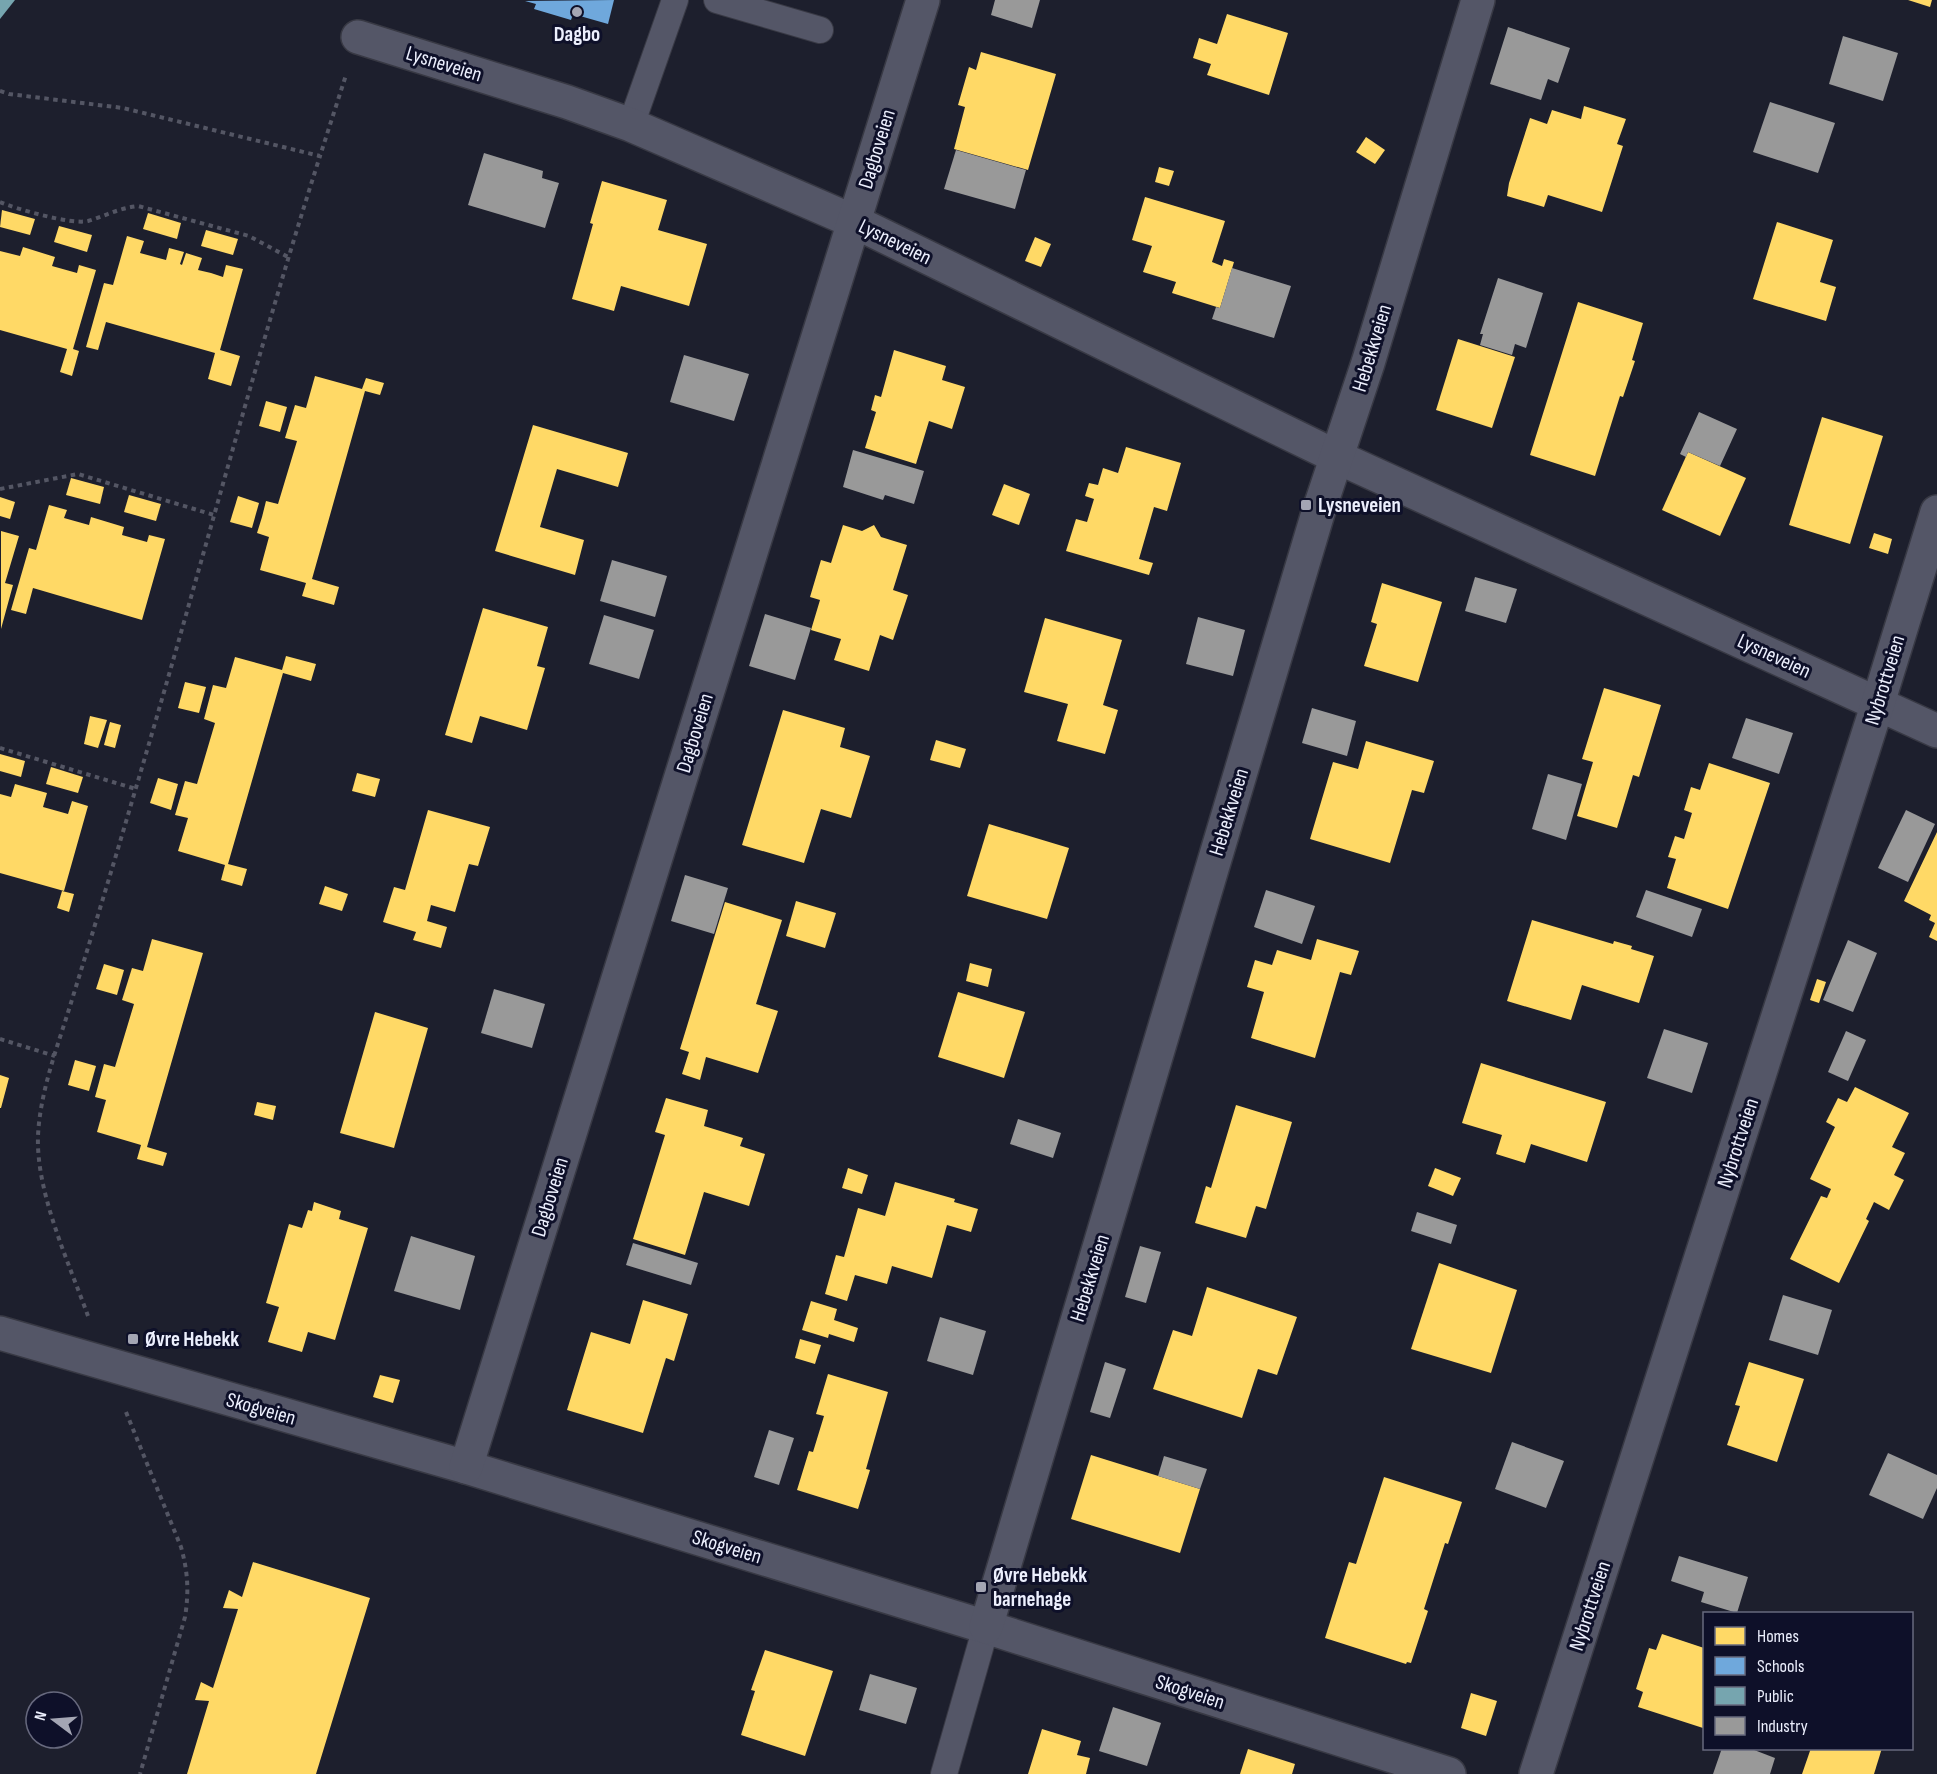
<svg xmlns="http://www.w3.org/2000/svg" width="1937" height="1774" viewBox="0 0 1937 1774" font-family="'Sofia Sans Condensed',sans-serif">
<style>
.homes{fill:#ffd966}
.schools{fill:#6fa8dc}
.public{fill:#76a5af}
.industry{fill:#999}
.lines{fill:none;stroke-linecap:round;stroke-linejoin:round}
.lane-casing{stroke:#383944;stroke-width:28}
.street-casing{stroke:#383944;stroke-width:36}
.path{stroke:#545664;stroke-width:4;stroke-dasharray:4.5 4.5;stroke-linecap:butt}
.lane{stroke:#545667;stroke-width:26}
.street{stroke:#545667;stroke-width:33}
.poi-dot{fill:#a4a6b4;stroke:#0e1029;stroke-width:2}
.labels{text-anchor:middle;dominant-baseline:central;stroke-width:6;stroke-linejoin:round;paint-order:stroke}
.poi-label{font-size:21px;font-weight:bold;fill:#eceffd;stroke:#0e1029;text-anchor:start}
.street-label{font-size:21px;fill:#eceffd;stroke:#0e1029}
</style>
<rect width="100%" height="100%" fill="#1d1f2d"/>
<!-- homes -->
<g class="homes">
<path d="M1908,0h24l-2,7z"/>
<path d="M1227,14l61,19 -19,62 -62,-20 4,-11 -18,-6 6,-20 18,6z"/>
<path d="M981,52l75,22 -28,96 -74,-21 11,-42 -7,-2 11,-38 7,3z"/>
<path d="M1584,106l42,13 -9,25 6,2 -21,66 -54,-17 -4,12 -37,-11 2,-13 21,-65 17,6 5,-14 29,9z"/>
<path d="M1366,137l19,13 -10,14 -19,-12z"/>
<path d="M1159,167l15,4 -5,15 -14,-4z"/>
<path d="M602,181l65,19 -9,30 49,14 -18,62 -68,-20 -7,25 -42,-12 21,-75 -3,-1z"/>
<path d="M1145,197l80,24 -13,41 10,4 2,-7 10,3 -14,46 -48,-15 4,-11 -33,-10 9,-26 -20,-6z"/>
<path d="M2,210l33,9 -5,16 -30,-8z"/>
<path d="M148,213l33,10 -4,16 -34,-10z"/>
<path d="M1777,222l56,18 -13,42 16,5 -10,34 -73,-22z"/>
<path d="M59,226l33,9 -5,17 -33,-10z"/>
<path d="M206,230l32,9 -5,16 -32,-9z"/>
<path d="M127,236l17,5 -4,12 26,7 3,-12 15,4 -4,12 2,1 4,-12 16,5 -4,12 13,3 12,4 3,-12 17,4 -23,81 20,6 -9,30 -23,-7 7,-26 -109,-31 -8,28 -12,-3 18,-64 9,2z"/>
<path d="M1035,237l16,7 -10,23 -16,-6z"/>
<path d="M23,247l32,10 -3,9 25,7 2,-8 17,5 -23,79 6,2 -7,25 -12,-4 7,-23 -67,-19v-79l20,5z"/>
<path d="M1578,302l65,21 -11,37 3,1 -12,36 -3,-1 -25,80 -65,-21z"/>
<path d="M1458,339l57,18 -23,71 -56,-18z"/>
<path d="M894,350l52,16 -4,14 23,7 -13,42 -23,-8 -13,43 -51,-16 11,-36 -5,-2 4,-15 6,2z"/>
<path d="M315,376l47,13 4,-11 18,5 -4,12 -15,-4 -53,188 27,8 -5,18 -32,-9 4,-13 -46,-13 9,-33 -12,-4 5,-16 4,-16 12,3 19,-63 -12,-3 10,-33 11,3z"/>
<path d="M266,401l21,6 -7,25 -21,-6z"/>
<path d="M1822,417l61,19 -33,108 -61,-19z"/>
<path d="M533,425l95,28 -10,34 -61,-18 -17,58 44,13 -9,35 -80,-24z"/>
<path d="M1126,447l55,16 -14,48 -13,-4 -15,52 14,4 -4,12 -83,-24 10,-32 11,3 7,-23 -9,-3 4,-13 9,2 5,-17 15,5z"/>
<path d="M1688,452l58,26 -26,58 -58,-26z"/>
<path d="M71,478l33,9 -4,17 -34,-9z"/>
<path d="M1004,484l26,10 -11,31 -27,-10z"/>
<path d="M129,495l32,9 -5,17 -32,-9z"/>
<path d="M238,496l21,7 -7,25 -22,-6z"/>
<path d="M0,497l15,5 -5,17 -10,-3z"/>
<path d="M49,505l18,5 -3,8 25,7 2,-8 33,10 -2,8 25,7 2,-7 16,4 -23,81 -109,-32 -7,26 -15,-4 18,-62 7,2z"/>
<path d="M843,525l19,6 12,-6 7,12 26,8 -14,45 15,5 -15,45 -13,-5 -11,36 -35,-11 7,-21 -30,-9 9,-30 -10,-3 11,-37 10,3z"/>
<path d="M1,531l18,5 -14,47 8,2 -12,44z"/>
<path d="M1874,533l18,6 -4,15 -19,-6z"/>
<path d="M1382,583l60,19 -24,80 -54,-16 13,-42 -6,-2z"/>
<path d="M483,608l65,19 -11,39 8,2 -18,62 -47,-14 -8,27 -27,-8z"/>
<path d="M1045,618l77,22 -19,65 15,5 -13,44 -48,-13 11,-37 -44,-12z"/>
<path d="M286,656l30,8 -5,17 -28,-8 -55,191 19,5 -5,17 -21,-6 4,-15 -47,-14 10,-33 -13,-3 10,-34 12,3 18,-61 -11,-4 9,-34 13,3 9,-31 47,13z"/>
<path d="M185,682l21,5 -7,26 -21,-5z"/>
<path d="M1604,688l57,17 -22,72 -6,-2 -16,53 -40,-12 16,-54 -11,-3z"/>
<path d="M783,710l62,18 -5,19 30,9 -19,62 -30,-9 -17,54 -62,-18z"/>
<path d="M90,716l17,4 -9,28 -14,-4z"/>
<path d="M110,722l11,3 -6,23 -11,-3z"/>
<path d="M936,740l30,9 -6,19 -30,-8z"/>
<path d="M1366,741l68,20 -10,32 -12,-3 -22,73 -80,-24 23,-77 25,7z"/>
<path d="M0,754l25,7 -4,16 -21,-6z"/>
<path d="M1709,763l61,20 -42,126 -61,-21 9,-29 -8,-2 7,-21 9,3 8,-26 -8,-3 7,-23 9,3z"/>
<path d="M51,767l32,10 -5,16 -32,-9z"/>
<path d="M357,773l23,6 -5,18 -23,-6z"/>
<path d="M158,778l20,6 -7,26 -21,-7z"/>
<path d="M15,784l32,9 -4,14 25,7 4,-13 16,5 -24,85 -64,-18v-79l11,3z"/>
<path d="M428,810l62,17 -12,39 -9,-2 -14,48 -24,-7 -4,16 20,6 -6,21 -28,-8 3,-8 -33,-10 11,-35 11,3z"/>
<path d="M989,824l80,24 -22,71 -80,-23z"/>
<path d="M1937,832v109l-8,-4 6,-14 -6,-3 2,-5 -27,-14z"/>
<path d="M325,886l23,8 -6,17 -23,-7z"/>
<path d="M62,891l12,3 -5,18 -12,-4z"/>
<path d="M796,901l40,12 -11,35 -39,-12z"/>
<path d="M725,902l57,18 -26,84 22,7 -20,62 -52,-16 -6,23 -18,-6 7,-22 -9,-3z"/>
<path d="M1532,920l81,24 1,-3 18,5 -1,3 23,7 -15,47 -57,-18 -11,35 -64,-19z"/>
<path d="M152,939l51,14 -56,194 20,6 -4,13 -26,-7 4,-14 -44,-13 9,-32 -11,-3 9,-33 11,3 19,-63 -12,-4 10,-32 11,3z"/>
<path d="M1317,939l42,12 -8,24 -11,-3 -25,86 -64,-20 13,-46 -17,-5 8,-27 17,5 5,-15 34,10z"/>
<path d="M970,963l22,6 -4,18 -22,-6z"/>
<path d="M104,964l20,6 -7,25 -21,-6z"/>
<path d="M1817,979l9,3 -7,21 -9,-3z"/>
<path d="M958,992l67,20 -21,66 -66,-21z"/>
<path d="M375,1012l53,16 -34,120 -54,-15z"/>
<path d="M75,1060l21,6 -7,25 -21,-6z"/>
<path d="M1481,1063l125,39 -19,60 -56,-18 -6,19 -29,-9 6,-19 -40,-12z"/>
<path d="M0,1075l9,3 -8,30h-1z"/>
<path d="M1855,1087l54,26 -17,34 13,6 -11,22 10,5 -15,30 -15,-8 -8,17 3,2 -30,62 -49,-24 31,-63 6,2 4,-9 -21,-10 25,-52 -9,-5 12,-24 9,4z"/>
<path d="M666,1098l42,12 -4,16 39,12 -3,8 25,8 -16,52 -45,-14 -19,63 -52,-16 32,-104 -10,-3z"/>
<path d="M257,1102l19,4 -3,14 -19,-5z"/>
<path d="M1236,1105l56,17 -26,87 -10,-3 -10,32 -51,-15 11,-37 5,2z"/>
<path d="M848,1168l20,7 -6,19 -20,-6z"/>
<path d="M1435,1168l26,10 -8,18 -25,-10z"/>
<path d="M895,1182l60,17 -1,3 24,7 -7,23 -24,-7 -15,53 -40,-12 -5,18 -32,-9 -8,26 -22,-7 11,-39 8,2 14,-49 27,8z"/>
<path d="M314,1202l27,9 -2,8 29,9 -33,112 -27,-8 -6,20 -34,-10 11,-35 -13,-4 23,-79 13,4 6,-18 4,1z"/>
<path d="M1439,1263l78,27 -26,83 -80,-24z"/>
<path d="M1207,1287l90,30 -20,58 -19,-6 -16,49 -89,-29 20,-59 19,6z"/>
<path d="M643,1300l45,14 -14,47 -8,-3 -23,75 -76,-23 24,-78 39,12z"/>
<path d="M811,1301l26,8 -3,11 24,8 -4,14 -25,-8 -1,4 -26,-8z"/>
<path d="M800,1339l21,6 -6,19 -20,-6z"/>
<path d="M1749,1362l55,17 -27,83 -50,-17 13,-39 -5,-1z"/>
<path d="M828,1374l60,18 -22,77 4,1 -12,39 -61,-19 12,-39 4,1 11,-36 -8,-2z"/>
<path d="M380,1375l20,5 -7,23 -20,-6z"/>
<path d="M1091,1455l109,34 -20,64 -109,-34z"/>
<path d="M1384,1477l78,25 -14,42 -3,-1 -21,66 4,2 -17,52 -4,-1 -1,2 -81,-26 24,-76 7,2z"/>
<path d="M253,1562l117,36 -54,176h-129l22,-73 -14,-1 6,-18 12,6 25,-79 -15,-1 6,-18 13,7z"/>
<path d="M1662,1634l42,14v75l-1,5 -65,-21 5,-15 -7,-3 13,-41 7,2z"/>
<path d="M765,1650l68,21 -28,85 -64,-21 14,-44 -4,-1z"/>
<path d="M1471,1693l26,8 -11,35 -25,-8z"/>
<path d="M1042,1729l39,12 -4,14 13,3 -4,16h-58z"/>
<path d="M1811,1748h71l-8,26h-72z"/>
<path d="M1248,1749l47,15 -3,10h-52z"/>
</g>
<!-- schools -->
<path class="schools" d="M614,0l-6,24 -35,-10 -2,6 -37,-11 2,-5 -11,-3z"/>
<!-- public -->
<path class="public" d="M0,0h15l-15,19z"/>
<!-- industry -->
<g class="industry">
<path d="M995,0h45l-8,28 -41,-13z"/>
<path d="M1508,27l62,21 -12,35 -10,-4 -7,21 -51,-16z"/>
<path d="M1843,36l55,17 -15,48 -54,-17z"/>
<path d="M1770,102l65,21 -17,50 -65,-21z"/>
<path d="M956,150l70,20 -11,39 -71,-20z"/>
<path d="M484,153l59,18 -1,7 17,5 -14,45 -77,-23z"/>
<path d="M1232,268l59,18 -17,52 -62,-19 4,-12 4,1z"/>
<path d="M1498,278l45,15 -17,55 -11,-4 -3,11 -32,-10 3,-11h-3z"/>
<path d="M684,355l65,19 -15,47 -64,-19z"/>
<path d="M1699,412l38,17 -17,37 -32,-14 -2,5 -6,-3z"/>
<path d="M853,450l71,21 -10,33 -29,-9 -2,5 -40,-13z"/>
<path d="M612,560l55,16 -12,41 -55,-16z"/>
<path d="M1475,577l42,12 -11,34 -41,-12z"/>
<path d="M765,614l46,14 -16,52 -46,-14z"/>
<path d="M604,615l50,15 -15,49 -50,-15z"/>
<path d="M1198,617l47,13 -12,46 -47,-12z"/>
<path d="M1312,708l44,13 -9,35 -45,-13z"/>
<path d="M1746,718l47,15 -14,41 -47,-16z"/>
<path d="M1548,774l34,10 -16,56 -34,-11z"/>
<path d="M1906,810l29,14 -27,58 -30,-14z"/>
<path d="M685,875l43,13 -14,46 -43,-13z"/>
<path d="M1266,890l49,16 -13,38 -48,-17z"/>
<path d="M1646,890l56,19 -10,28 -56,-20z"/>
<path d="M1848,940l29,13 -24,59 -30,-12z"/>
<path d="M494,989l51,15 -13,44 -51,-15z"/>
<path d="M1664,1029l44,14 -16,50 -45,-15z"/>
<path d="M1846,1031l20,9 -18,41 -20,-9z"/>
<path d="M1018,1119l43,14 -8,25 -43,-14z"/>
<path d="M1417,1212l40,13 -6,19 -40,-13z"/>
<path d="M411,1236l64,20 -15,54 -66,-19z"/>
<path d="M633,1243l65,20 -7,22 -65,-20z"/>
<path d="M1140,1246l21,6 -15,51 -21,-6z"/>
<path d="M1783,1295l49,15 -14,45 -49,-15z"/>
<path d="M940,1317l46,14 -13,44 -46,-14z"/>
<path d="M1105,1362l21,7 -16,49 -20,-6z"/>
<path d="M769,1430l25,8 -15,47 -25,-8z"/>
<path d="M1512,1442l52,19 -18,47 -51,-19z"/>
<path d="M1888,1453l49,22v13l-14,31 -54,-24z"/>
<path d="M1164,1456l43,13 -7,20 -42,-13z"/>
<path d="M1679,1556l69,21 -11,36 -36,-11 3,-10 -33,-11z"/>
<path d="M870,1674l47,14 -11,36 -47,-14z"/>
<path d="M1113,1707l48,16 -14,43 -48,-15z"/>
<path d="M1722,1748h27l26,10 -5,16h-57z"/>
</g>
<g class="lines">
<!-- lane casing -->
<g class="lane-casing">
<g id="lane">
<path d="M717,0l103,30"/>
<path d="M631,125l44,-125"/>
<path d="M944,1774l42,-147"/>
</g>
</g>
<!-- street casing -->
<g class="street-casing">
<g id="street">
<path d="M358,37l209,65 64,23 224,97 482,235 600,274"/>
<path d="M0,1333l466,134 520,160 463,147"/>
<path d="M466,1467l457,-1467"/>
<path d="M986,1627l332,-1114 50,-150 110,-363"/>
<path d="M1536,1774l342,-1071 59,-191"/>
</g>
</g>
<!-- path -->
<g class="path">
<path d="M0,91l9,3 114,14 197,48 26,-81"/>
<path d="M0,202c16,7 72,23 88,19 17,-5 31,-13 50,-15l111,30 39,21"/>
<path d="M0,489l78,-15 136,41"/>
<path d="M0,748l136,41"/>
<path d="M0,1039l55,17"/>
<path d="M88,1316c-19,-53 -52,-123 -50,-180 2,-44 19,-88 32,-130 22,-71 44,-143 65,-215 63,-211 118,-425 185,-635"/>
<path d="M126,1412l55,135c7,25 8,45 4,70l-45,157"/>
</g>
<!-- lane -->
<use href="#lane" class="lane"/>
<!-- street -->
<use href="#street" class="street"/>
</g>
<!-- markers -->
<g class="poi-dot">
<circle cx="577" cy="12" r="6"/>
<rect x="1300" y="499" width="12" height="12" rx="3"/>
<rect x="127" y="1333" width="12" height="12" rx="3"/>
<rect x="975" y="1581" width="12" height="12" rx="3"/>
</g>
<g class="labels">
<!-- poi labels -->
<g class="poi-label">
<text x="577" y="34" text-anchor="middle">Dagbo</text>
<text x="1318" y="505">Lysneveien</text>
<text x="145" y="1339">Øvre Hebekk</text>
<text x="993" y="1575">Øvre Hebekk<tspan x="993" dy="24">barnehage</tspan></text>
</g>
<!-- street labels -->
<g class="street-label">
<text transform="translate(444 64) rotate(17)">Lysneveien</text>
<text transform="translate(877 149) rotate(-73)">Dagboveien</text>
<text transform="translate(895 242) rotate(26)">Lysneveien</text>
<text transform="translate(1372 348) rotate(-73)">Hebekkveien</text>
<text transform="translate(1774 656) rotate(25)">Lysneveien</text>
<text transform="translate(1885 680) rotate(-73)">Nybrottveien</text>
<text transform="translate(695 733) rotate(-73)">Dagboveien</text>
<text transform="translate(1229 812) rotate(-73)">Hebekkveien</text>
<text transform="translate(1738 1143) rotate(-72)">Nybrottveien</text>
<text transform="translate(550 1197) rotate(-73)">Dagboveien</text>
<text transform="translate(1090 1278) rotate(-73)">Hebekkveien</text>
<text transform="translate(261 1409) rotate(16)">Skogveien</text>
<text transform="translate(727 1547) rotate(17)">Skogveien</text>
<text transform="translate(1590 1606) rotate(-72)">Nybrottveien</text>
<text transform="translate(1190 1692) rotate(18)">Skogveien</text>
</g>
</g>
<!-- legend -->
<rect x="1703" y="1612" width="210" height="138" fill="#0e1029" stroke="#67697e" stroke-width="1.5"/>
<rect x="1715" y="1627" width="30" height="18" fill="#ffd966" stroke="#67697e" stroke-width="1.5"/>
<text x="1757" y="1642" font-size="18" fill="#eceffd">Homes</text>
<rect x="1715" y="1657" width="30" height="18" fill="#6fa8dc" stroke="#67697e" stroke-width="1.5"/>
<text x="1757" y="1672" font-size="18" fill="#eceffd">Schools</text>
<rect x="1715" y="1687" width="30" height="18" fill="#76a5af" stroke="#67697e" stroke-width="1.5"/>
<text x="1757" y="1702" font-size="18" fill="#eceffd">Public</text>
<rect x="1715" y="1717" width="30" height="18" fill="#999999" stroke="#67697e" stroke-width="1.5"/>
<text x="1757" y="1732" font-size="18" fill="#eceffd">Industry</text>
<!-- north arrow -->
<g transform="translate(54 1720) rotate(286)"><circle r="28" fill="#0e1029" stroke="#67697e" stroke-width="1.5"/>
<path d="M0-4.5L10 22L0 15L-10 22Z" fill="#a4a6b4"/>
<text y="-9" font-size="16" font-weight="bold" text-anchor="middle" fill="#eceffd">N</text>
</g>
</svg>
